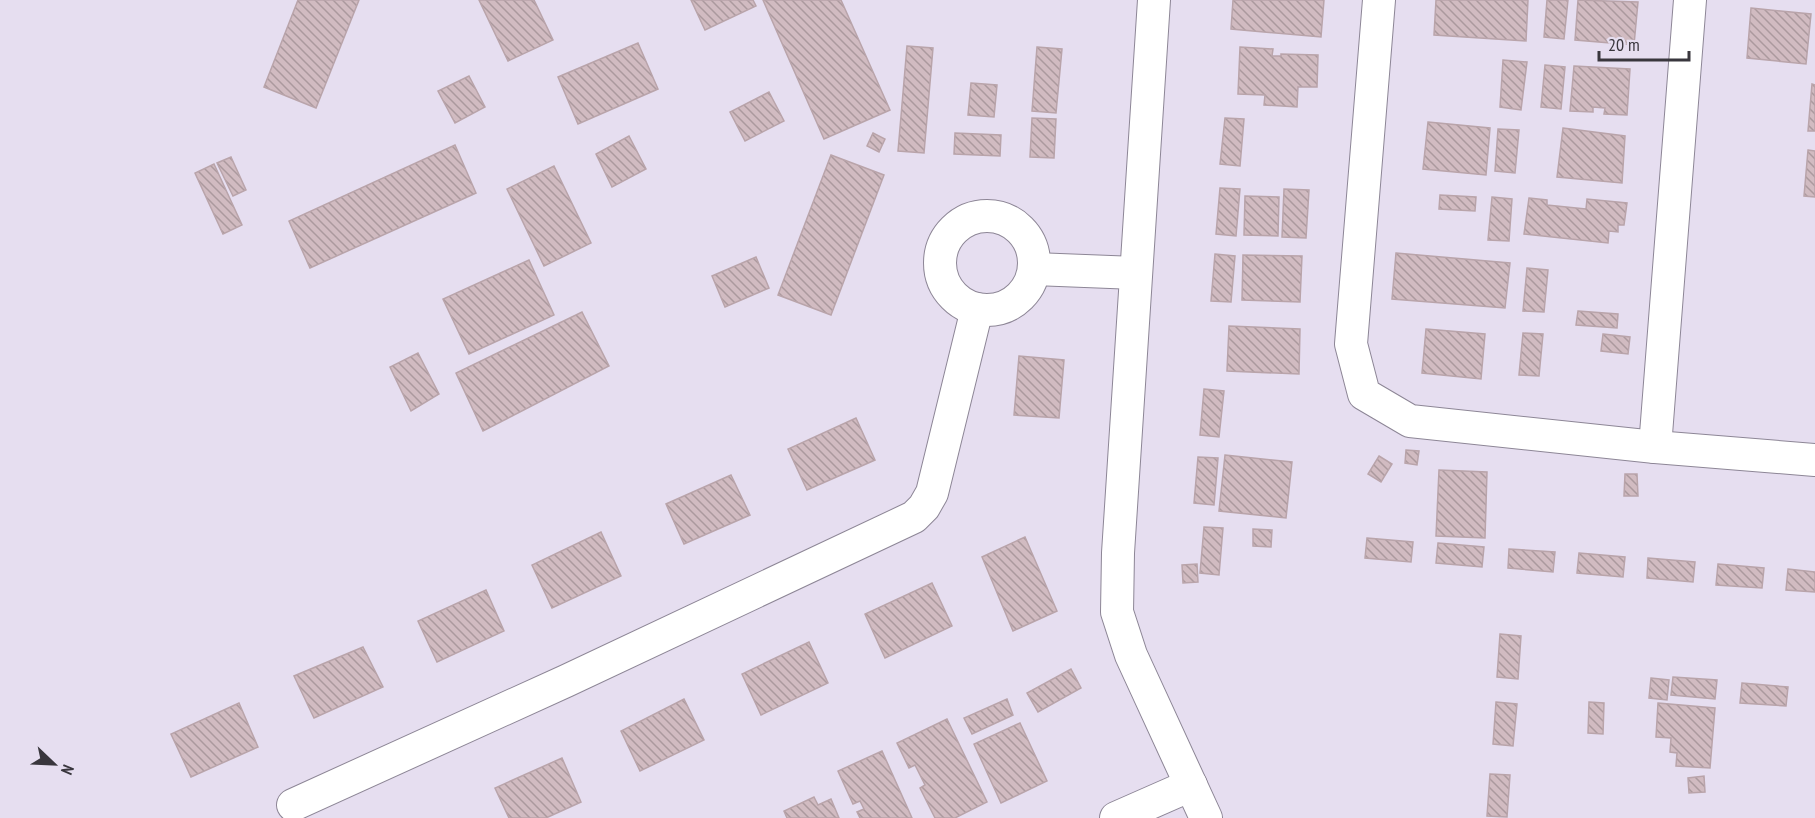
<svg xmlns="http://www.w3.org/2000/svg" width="1815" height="818" viewBox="0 0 1815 818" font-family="'PT Sans Narrow',sans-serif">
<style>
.building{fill:url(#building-back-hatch);stroke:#b9a4aa;stroke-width:1.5}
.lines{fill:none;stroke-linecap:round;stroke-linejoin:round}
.street-casing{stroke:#8d8696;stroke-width:34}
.street{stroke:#fff;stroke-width:32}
</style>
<defs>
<pattern id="building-back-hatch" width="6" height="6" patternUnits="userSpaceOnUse" patternTransform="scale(1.5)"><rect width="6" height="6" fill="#d1bbc1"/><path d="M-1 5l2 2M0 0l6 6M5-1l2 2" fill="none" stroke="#ab999e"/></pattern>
</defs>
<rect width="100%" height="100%" fill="#e6def0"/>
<!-- building -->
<g class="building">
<path d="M298,0h61l-43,108 -52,-21z"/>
<path d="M479,0h55l19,40 -45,21z"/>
<path d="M691,0h62l3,6 -51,24z"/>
<path d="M763,0h78l49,110 -66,29z"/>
<path d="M1233,0h91l-3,37 -90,-8z"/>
<path d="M1436,0h92l-2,41 -92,-6z"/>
<path d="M1547,0h21l-4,39 -20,-2z"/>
<path d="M1578,0l60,2 -4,43 -59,-5z"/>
<path d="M1751,8l60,6 -5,50 -59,-6z"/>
<path d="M638,43l20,46 -80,35 -20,-47z"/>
<path d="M907,46l26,2 -9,105 -26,-2z"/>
<path d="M1037,47l25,2 -6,64 -24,-2z"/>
<path d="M1240,47l33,2 -1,7h9v-2l37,1 -1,32h-19l-1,20 -33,-2 1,-10 -27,-1z"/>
<path d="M1503,60l24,2 -6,48 -21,-3z"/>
<path d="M1545,65l20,2 -4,42 -20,-2z"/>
<path d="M1574,66l56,3 -3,46 -23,-1 1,-6 -12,-1v5l-23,-1z"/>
<path d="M469,76l16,31 -30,16 -17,-32z"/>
<path d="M971,83l26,2 -3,32 -26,-2z"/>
<path d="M1812,84l3,1v46h-7z"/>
<path d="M769,92l15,29 -39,20 -15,-29z"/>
<path d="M1032,118l24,1 -2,39 -24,-1z"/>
<path d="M1225,118l19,1 -4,47 -20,-2z"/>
<path d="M1428,122l62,6 -4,47 -63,-6z"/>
<path d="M1563,128l62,8 -3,47 -65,-6z"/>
<path d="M1498,129l21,1 -4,43 -20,-2z"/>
<path d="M873,133l12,6 -6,13 -12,-6z"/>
<path d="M955,133l46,2 -1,21 -46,-2z"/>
<path d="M629,136l17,33 -34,18 -16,-33z"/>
<path d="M455,145l21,48 -166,75 -21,-47z"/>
<path d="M1808,150l7,1v46l-11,-1z"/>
<path d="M831,155l53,20 -53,140 -53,-20z"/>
<path d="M231,157l15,33 -13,6 -16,-33z"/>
<path d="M214,164l28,61 -19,9 -28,-61z"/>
<path d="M554,166l37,77 -47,23 -37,-77z"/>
<path d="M1220,188l20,1 -4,47 -20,-2z"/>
<path d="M1284,189l25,1 -3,48 -24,-1z"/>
<path d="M1440,195l36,2 -1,14 -36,-2z"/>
<path d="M1245,196l34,1 -1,39 -34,-1z"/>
<path d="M1492,197l20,2 -3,42 -21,-1z"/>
<path d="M1529,198l18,2v5l39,4 1,-10 40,4 -3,22h-6v7l-9,-1 -1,12 -84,-9z"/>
<path d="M1396,253l114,10 -5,45 -113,-9z"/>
<path d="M1215,254l20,2 -4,46 -20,-1z"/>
<path d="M1243,255l59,1 -2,46 -58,-2z"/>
<path d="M756,257l13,31 -44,19 -13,-31z"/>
<path d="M529,260l25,55 -85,39 -26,-55z"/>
<path d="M1527,268l21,2 -4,42 -21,-1z"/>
<path d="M1578,311l40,3 -1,14 -41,-3z"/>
<path d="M582,312l27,54 -126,65 -27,-58z"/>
<path d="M1229,326l71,3 -1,45 -72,-3z"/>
<path d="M1426,329l59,5 -4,45 -59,-6z"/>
<path d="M1523,333l20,1 -4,42 -20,-1z"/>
<path d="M1603,334l27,3 -2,17 -27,-3z"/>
<path d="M418,353l21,41 -28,17 -21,-44z"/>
<path d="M1019,356l45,4 -5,58 -45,-3z"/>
<path d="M1204,389l20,2 -5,46 -19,-2z"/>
<path d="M856,418l19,42 -68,30 -19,-41z"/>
<path d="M1406,450l13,1 -2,14 -12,-2z"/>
<path d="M1225,455l67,7 -6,56 -67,-7z"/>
<path d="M1379,456l13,8 -11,18 -13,-8z"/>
<path d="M1198,457l20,1 -4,47 -20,-2z"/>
<path d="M1439,470l48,2 -2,66 -49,-2z"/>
<path d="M1625,474h12l1,22h-14z"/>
<path d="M731,475l19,40 -66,29 -18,-40z"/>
<path d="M1204,527l19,1 -4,47 -19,-2z"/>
<path d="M1253,529l19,1 -1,17 -18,-1z"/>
<path d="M601,532l20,44 -69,32 -20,-43z"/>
<path d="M1025,537l32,74 -44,20 -31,-74z"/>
<path d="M1367,538l46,4 -2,20 -46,-4z"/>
<path d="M1438,543l46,4 -2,20 -46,-4z"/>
<path d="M1509,549l46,3 -2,20 -45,-4z"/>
<path d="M1579,553l46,4 -2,20 -46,-4z"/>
<path d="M1648,558l47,4 -2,20 -46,-4z"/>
<path d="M1197,564l1,18 -15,1 -1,-18z"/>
<path d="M1718,564l46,4 -2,20 -46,-3z"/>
<path d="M1788,569l27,3v20l-29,-2z"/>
<path d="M932,583l20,43 -67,32 -20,-44z"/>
<path d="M486,590l18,41 -67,31 -19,-41z"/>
<path d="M1500,634l21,2 -3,43 -21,-2z"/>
<path d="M809,642l19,41 -67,32 -19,-41z"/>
<path d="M363,647l20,40 -69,31 -20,-42z"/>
<path d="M1071,669l10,19 -43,24 -11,-19z"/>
<path d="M1673,677l44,3 -2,19 -44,-4z"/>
<path d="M1651,678l18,2 -2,20 -18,-2z"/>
<path d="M1742,683l46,4 -2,19 -46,-3z"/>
<path d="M684,699l20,41 -64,31 -19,-40z"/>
<path d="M1007,699l6,16 -41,19 -8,-16z"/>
<path d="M1496,702l21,2 -4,42 -20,-2z"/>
<path d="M1589,702l15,1 -1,31 -15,-1z"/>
<path d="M239,703l19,44 -67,30 -20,-43z"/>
<path d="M1658,703l57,5 -5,60 -34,-2 1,-13 -7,-1 1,-14 -15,-1z"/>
<path d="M947,719l40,83 -32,16h-20l-15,-30 5,-3 -10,-20 -6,3 -12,-25z"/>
<path d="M1020,723l27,58 -46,22 -27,-59z"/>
<path d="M882,751l30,67h-52l-3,-6 7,-3 -4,-8 -7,3 -15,-33z"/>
<path d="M562,758l19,44 -35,16h-37l-14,-30z"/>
<path d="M1490,774l20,1 -3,42 -20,-1z"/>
<path d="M1704,776l1,16 -16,1 -1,-15z"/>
<path d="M814,797l4,8 13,-6 8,19h-52l-3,-7z"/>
</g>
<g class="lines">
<!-- street casing -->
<g class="street-casing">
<g id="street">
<path d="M1154,0l-36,553 -1,59 14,43 75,163"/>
<path d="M1379,0l-28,344 13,50 46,27 245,26 160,13"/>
<circle cx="987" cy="263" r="47"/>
<path d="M1034,269l102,4"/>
<path d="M1655,447l35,-447"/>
<path d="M293,805l273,-124 348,-164 10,-10 8,-14 45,-184"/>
<path d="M1116,818l75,-33"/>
</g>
</g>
<!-- street -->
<use href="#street" class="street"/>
</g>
<!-- north arrow -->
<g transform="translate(54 764) rotate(113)" stroke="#e6def0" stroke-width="4.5" paint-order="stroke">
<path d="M0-4.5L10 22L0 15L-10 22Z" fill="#39363d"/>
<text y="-9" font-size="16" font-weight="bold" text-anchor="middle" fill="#39363d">N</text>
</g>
<!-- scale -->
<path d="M1599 51v9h90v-9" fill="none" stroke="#39363d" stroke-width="3"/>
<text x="1608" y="51" font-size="18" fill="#39363d" stroke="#e6def0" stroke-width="4.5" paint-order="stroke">20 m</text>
</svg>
